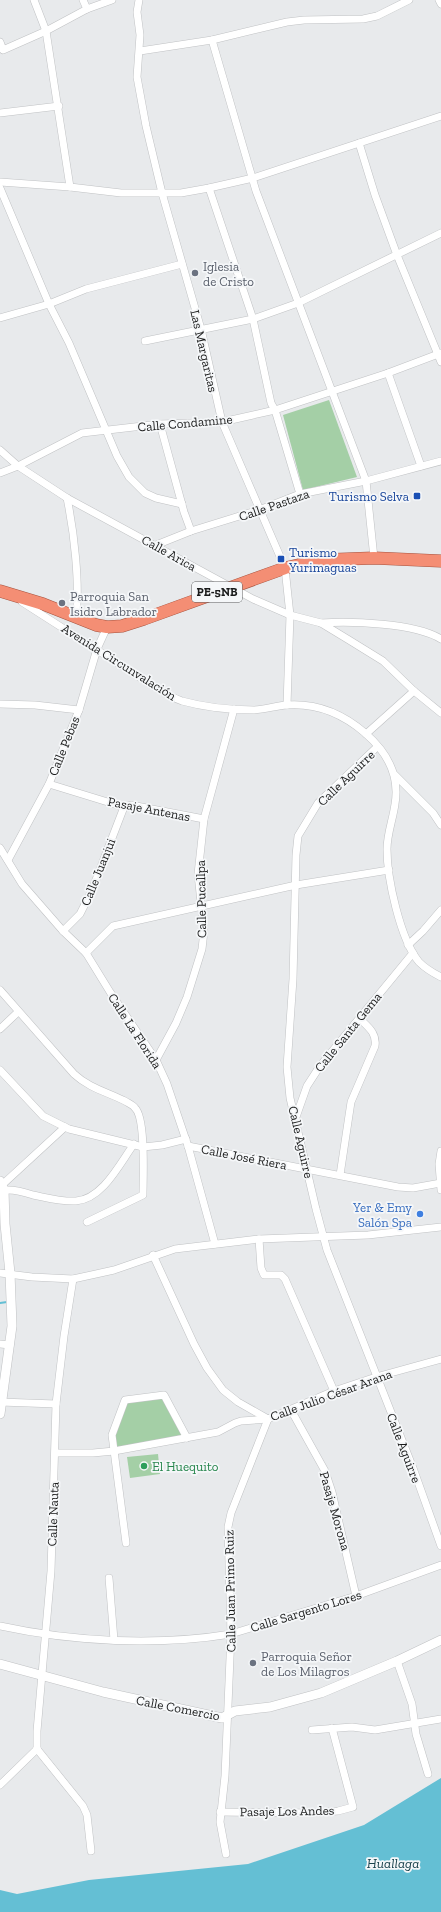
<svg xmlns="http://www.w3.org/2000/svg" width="441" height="1912" viewBox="0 0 441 1912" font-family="'Zilla Slab',serif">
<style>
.green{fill:#a4cfa6}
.water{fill:#64bfd4}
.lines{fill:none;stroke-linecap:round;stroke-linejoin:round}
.stream{stroke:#64bfd4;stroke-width:2}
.minor-casing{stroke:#c0c2c4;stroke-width:8}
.tertiary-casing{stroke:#c0c2c4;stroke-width:10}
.trunk-casing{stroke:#a6533f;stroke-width:13}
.minor{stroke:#fff;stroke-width:7}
.tertiary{stroke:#fff;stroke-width:9}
.trunk{stroke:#f48e74;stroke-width:12}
.worship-dot{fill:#6b7280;stroke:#f5f7f9;stroke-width:1.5}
.transit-dot{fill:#1a4fb4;stroke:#f5f7f9;stroke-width:1.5}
.shop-dot{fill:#3f7fe0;stroke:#f5f7f9;stroke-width:1.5}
.leisure-dot{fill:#2e9e5b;stroke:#f5f7f9;stroke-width:1.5}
.labels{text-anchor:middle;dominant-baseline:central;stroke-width:3.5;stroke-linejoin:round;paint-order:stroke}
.shield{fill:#f5f7f9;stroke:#5c5d5e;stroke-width:1}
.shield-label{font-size:12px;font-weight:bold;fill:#1a1b1b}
.worship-label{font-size:13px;fill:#5b616d;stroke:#f5f7f9;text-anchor:start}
.street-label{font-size:13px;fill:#1a1b1b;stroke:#f5f7f9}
.transit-label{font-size:13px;fill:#164399;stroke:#f5f7f9;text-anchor:end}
.shop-label{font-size:13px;fill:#366cbe;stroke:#f5f7f9;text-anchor:end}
.leisure-label{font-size:13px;fill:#27864d;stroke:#f5f7f9;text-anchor:start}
.water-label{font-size:14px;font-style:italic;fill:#1a434d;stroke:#f5f7f9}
</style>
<rect width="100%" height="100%" fill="#e8eaec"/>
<!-- green -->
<g class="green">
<path d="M329,400l28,77 -54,13 -20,-75z"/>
<path d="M163,1397l21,39 -70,12v-13l12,-33z"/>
<path d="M158,1454l2,20 -30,4 -3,-21z"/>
</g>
<!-- water -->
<path class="water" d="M441,1778v134h-441v-22l17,4 72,-14 159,-16 116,-39z"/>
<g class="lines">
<!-- stream -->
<path class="stream" d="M0,1303l7,-1"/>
<!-- minor casing -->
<g class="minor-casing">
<g id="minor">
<path d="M34,0l12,31 24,156"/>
<path d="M83,0l4,9"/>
<path d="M139,0l-2,12 3,23 -3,42 9,49 16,67 39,136 21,93 63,146 5,47 -3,90"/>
<path d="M439,0l2,4"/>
<path d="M0,42l3,8 43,-19 41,-22 25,-9"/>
<path d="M140,51l72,-11"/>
<path d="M0,113l59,-7"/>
<path d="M359,143l16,52 22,60 44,107"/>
<path d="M0,182l70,5 51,6h60l28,-5 44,-10 188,-62"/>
<path d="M0,188l49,116 20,39 48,113 12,21 16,16 11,5 26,6"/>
<path d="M209,188l44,131 18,84 4,7 25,84"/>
<path d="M0,318l49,-14 37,-15 96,-25"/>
<path d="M145,341l108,-22 45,-16 143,-70"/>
<path d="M388,373l33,93"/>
<path d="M160,424l24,88 7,19"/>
<path d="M0,450l18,16 49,32 186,101 37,16 31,8 28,17 34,21 31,30 27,22"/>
<path d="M0,473l18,-7 64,-33 78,-9 62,-2 53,-12 113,-37 53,-20"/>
<path d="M67,498c7,34 13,85 9,119"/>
<path d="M156,545l35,-14 68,-21 41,-16 66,-13 75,-20"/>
<path d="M374,558l-8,-77 -110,-290 -44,-151 75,-18 17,-2 59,-1 14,-3 32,-16"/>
<path d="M22,602l125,80c12,7 23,15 35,19 22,6 49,9 72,9 12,-1 22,-4 33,-5 29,-2 56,9 78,28 22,19 35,42 30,71 -2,15 -8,30 -8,45 0,29 13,90 32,113 6,6 14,11 22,15"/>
<path d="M321,623c30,-2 94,0 120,16"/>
<path d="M0,704l35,1 44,5"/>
<path d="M366,734l48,-43"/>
<path d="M377,747l-59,56 -20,33 -2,19 -3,124 -6,88 3,31 26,111 11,41 86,218 28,78"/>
<path d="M395,775l38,38 8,12"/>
<path d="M49,784l75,23 7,-2 73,14"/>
<path d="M0,848l22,36 41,47 23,22 24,39 46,68 11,24 21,62 27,98"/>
<path d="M8,860l41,-76 30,-74 18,-61 10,-22"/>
<path d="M63,931l17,-17 12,-24 32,-83"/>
<path d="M408,945l15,-14 18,-21"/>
<path d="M86,953l27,-27 183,-41 93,-15"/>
<path d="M0,990l74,84c15,14 33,18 51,27 3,2 8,4 10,7 11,10 8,71 8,87l-56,27"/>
<path d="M0,1029l18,-17"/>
<path d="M156,1060l20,-37 11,-26 15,-48 2,-18 -6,-57 6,-55 30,-110"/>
<path d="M0,1070l43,46 26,13 74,18 19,-2 24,-6"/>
<path d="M296,1117l11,-31 13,-20 93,-113"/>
<path d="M188,1146l210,41 15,1 28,-5"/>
<path d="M441,1151l-2,13 2,26"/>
<path d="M340,1175l11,-73 24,-56c2,-13 -7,-19 -15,-27"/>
<path d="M2,1185l63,-58"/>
<path d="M0,1191c10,-3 24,1 33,4 15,3 29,7 43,6 27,-2 44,-38 58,-57"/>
<path d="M259,1239l2,29 3,7h17l4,4 49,112"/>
<path d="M153,1255l41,89 13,24 16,22 15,12 30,17"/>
<path d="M0,1273l32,4 41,2 41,-9 61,-21 84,-10 109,-4 73,-8"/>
<path d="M0,1344l10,1"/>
<path d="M0,1402l56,2"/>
<path d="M291,1410l34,61 7,21 24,104"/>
<path d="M56,1453h37l21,-2 104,-19 17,-9 6,-2 27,-2 66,-28 42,-14 65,-18"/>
<path d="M126,1543l-14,-108 13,-35 39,-5 23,43"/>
<path d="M109,1578l5,62"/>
<path d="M0,1626c73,16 158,20 231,8l125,-38 85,-31"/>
<path d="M397,1661l15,43 4,30 12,40"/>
<path d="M312,1730l40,-3 23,3 66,-11"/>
<path d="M37,1749v-18l14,-160 5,-167 8,-68 9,-57"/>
<path d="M37,1749l46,57 4,9 4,36"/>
<path d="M0,1785l37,-36"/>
<path d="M220,1812l93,1 25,-2 15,-4 -21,-79"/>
<path d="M226,1854l-6,-32 5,-46 6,-142 -3,-107 3,-14 37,-94"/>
</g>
</g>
<!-- tertiary casing -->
<g class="tertiary-casing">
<g id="tertiary">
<path d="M0,1181l4,9 1,34 5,49 2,53 -12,88"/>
<path d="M0,1664l103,28 119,26 13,-7 35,-4 51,-14 76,-32 44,-21"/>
</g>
</g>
<!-- trunk casing -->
<g class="trunk-casing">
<path id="trunk" d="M0,591l43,13 53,21 11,2 15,-1 22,-7 141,-51 36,-8 53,-2 67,3"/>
</g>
<!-- minor -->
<use href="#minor" class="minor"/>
<!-- tertiary -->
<use href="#tertiary" class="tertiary"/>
<!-- trunk -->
<use href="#trunk" class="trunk"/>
</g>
<!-- markers -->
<g class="worship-dot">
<circle cx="195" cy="273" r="4"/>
<circle cx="62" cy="603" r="4"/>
<circle cx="253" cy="1663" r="4"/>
</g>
<g class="transit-dot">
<rect x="413" y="492" width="8" height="8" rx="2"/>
<rect x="277" y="555" width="8" height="8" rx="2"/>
</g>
<circle class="shop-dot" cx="420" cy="1214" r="4"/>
<circle class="leisure-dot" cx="144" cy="1466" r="4"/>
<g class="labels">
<!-- shield labels -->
<rect class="shield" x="192" y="582" width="50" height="20" rx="3"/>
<g class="shield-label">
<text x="217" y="592">PE-5NB</text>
</g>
<!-- worship labels -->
<g class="worship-label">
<text x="203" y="266">Iglesia<tspan x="203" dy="15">de Cristo</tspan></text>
<text x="70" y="596">Parroquia San<tspan x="70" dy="15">Isidro Labrador</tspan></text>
<text x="261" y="1656">Parroquia Señor<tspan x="261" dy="15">de Los Milagros</tspan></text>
</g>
<!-- street labels -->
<g class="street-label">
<text transform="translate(204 351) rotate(77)">Las Margaritas</text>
<text transform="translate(185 423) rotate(-5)">Calle Condamine</text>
<text transform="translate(274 505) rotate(-19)">Calle Pastaza</text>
<text transform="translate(169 553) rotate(29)">Calle Arica</text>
<text transform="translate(119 662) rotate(32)">Avenida Circunvalación</text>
<text transform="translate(64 746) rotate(-68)">Calle Pebas</text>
<text transform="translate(346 778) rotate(-44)">Calle Aguirre</text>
<text transform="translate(149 809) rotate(11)">Pasaje Antenas</text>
<text transform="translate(98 872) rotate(-68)">Calle Juanjui</text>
<text transform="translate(201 899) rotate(-91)">Calle Pucallpa</text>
<text transform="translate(135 1031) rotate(57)">Calle La Florida</text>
<text transform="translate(348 1032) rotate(-51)">Calle Santa Gema</text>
<text transform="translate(301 1142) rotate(77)">Calle Aguirre</text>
<text transform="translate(244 1157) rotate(11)">Calle José Riera</text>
<text transform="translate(331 1395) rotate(-20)">Calle Julio César Arana</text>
<text transform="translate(404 1448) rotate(69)">Calle Aguirre</text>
<text transform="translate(335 1511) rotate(74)">Pasaje Morona</text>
<text transform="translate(53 1514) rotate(-88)">Calle Nauta</text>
<text transform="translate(230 1591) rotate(-91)">Calle Juan Primo Ruiz</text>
<text transform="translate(306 1611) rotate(-17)">Calle Sargento Lores</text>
<text transform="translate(178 1708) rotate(11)">Calle Comercio</text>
<text transform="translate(287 1811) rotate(-1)">Pasaje Los Andes</text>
</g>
<!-- transit labels -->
<g class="transit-label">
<text x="409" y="496">Turismo Selva</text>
<text x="289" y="552" text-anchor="start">Turismo<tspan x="289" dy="15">Yurimaguas</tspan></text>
</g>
<!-- shop labels -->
<g class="shop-label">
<text x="412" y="1207">Yer &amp; Emy<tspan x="412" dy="15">Salón Spa</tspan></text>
</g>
<!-- leisure labels -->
<g class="leisure-label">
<text x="152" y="1466">El Huequito</text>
</g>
<!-- water labels -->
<g class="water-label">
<text x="393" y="1863">Huallaga</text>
</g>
</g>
</svg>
